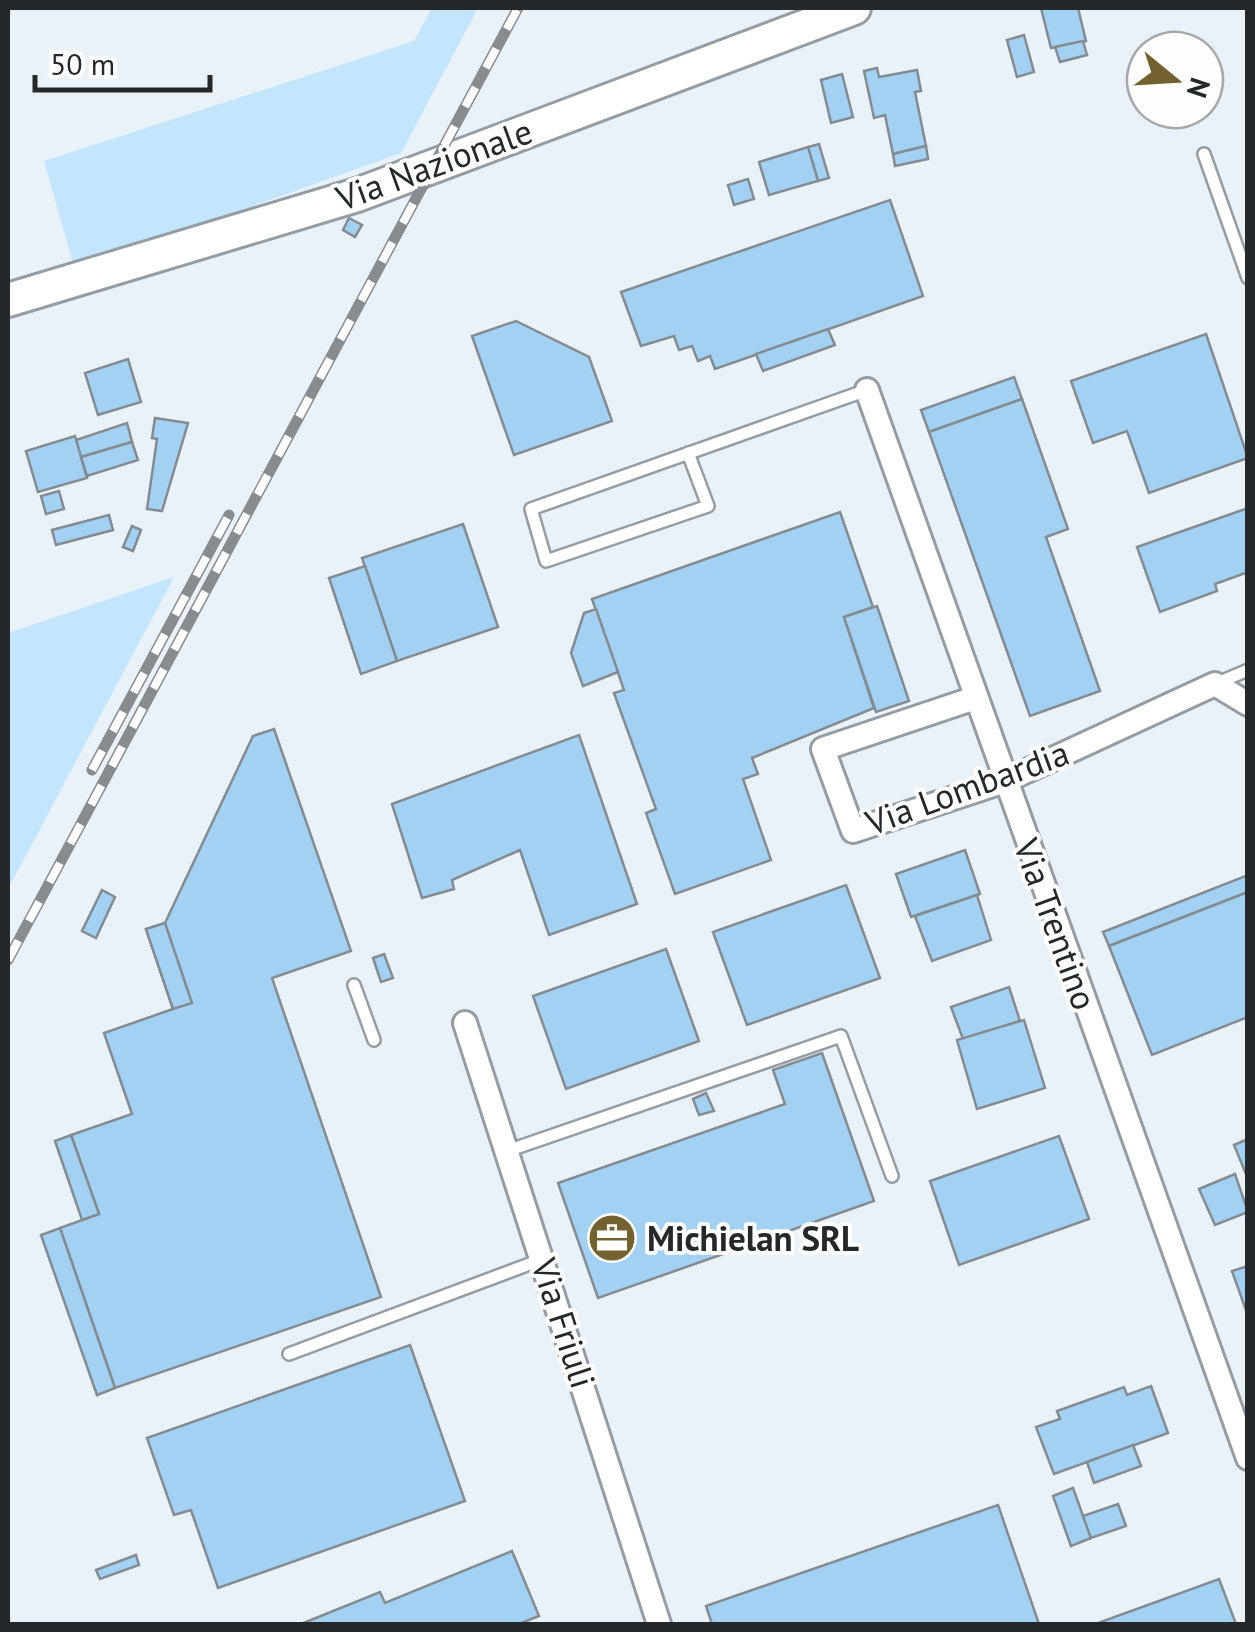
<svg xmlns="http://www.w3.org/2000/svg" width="1255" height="1632" viewBox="0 0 1255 1632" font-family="'PT Sans',sans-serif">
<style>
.green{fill:#c4e5fe}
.building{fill:#a3d1f4;stroke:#848c92;stroke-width:2.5}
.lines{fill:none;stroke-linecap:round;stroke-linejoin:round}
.lane-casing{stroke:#959da3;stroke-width:16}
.street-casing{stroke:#959da3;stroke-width:28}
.secondary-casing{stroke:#959da3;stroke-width:38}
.lane{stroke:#fff;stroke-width:11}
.street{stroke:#fff;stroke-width:22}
.secondary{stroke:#fff;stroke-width:32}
.rail-casing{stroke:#868c90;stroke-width:11}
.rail{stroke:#fefefe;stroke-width:8;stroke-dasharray:22;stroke-linecap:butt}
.labels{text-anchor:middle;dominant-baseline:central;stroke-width:8;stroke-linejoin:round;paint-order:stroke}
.street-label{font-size:35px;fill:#25282a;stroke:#fefefe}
.poi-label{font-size:35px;font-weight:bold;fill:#25282a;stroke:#fefefe;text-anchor:start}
</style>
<rect width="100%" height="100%" fill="#eaf2f9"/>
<!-- green -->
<g class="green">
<path d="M432,8h46l-77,145 -326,117 -31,-109 370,-120z"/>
<path d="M174,577l-166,312v-256z"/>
</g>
<!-- building -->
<g class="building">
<path d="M1041,8h37l8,33 -35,7z"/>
<path d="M1024,35l10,37 -17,5 -10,-37z"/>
<path d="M1083,41l4,14 -27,7 -5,-15z"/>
<path d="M877,68l2,9 38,-7 4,21 -6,1 11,54 -33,8 -8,-39 -11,3 -10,-47z"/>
<path d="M842,74l11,43 -22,6 -10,-43z"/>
<path d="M819,144l10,34 -11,3 -10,-34z"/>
<path d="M926,146l2,13 -33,7 -2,-12z"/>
<path d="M808,147l10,34 -49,14 -10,-33z"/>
<path d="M748,179l6,20 -20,6 -6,-20z"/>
<path d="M890,200l33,96 -208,73 -5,-13 -12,5 -6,-15 -13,4 -5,-14 -33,10 -20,-54z"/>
<path d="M349,218l13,7 -7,12 -12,-7z"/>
<path d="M516,321l73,36 23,64 -98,34 -42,-119z"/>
<path d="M828,329l7,16 -72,26 -7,-17z"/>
<path d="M1206,334l42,124 -99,35 -22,-62 -34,12 -22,-62z"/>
<path d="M128,359l13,43 -43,13 -13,-42z"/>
<path d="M1014,377l8,22 -93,33 -8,-22z"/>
<path d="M1022,399l46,130 -22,8 54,154 -70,25 -101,-284z"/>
<path d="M155,418l33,5 -26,88 -15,-2 10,-70 -5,-1z"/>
<path d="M127,423l5,19 -51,15 -5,-17z"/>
<path d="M75,436l12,42 -49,14 -12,-41z"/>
<path d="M132,442l6,18 -51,16 -6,-19z"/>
<path d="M59,491l5,18 -18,5 -5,-18z"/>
<path d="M1248,508v64l-33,12 2,7 -57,21 -23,-65z"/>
<path d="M840,512l33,95 -29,10 30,91 -122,50 6,16 -15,5 28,81 -96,34 -29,-81 10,-4 -42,-116 10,-3 -32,-91z"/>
<path d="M109,515l4,15 -57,15 -4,-15z"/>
<path d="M463,524l35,103 -101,34 -35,-103z"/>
<path d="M132,526l9,4 -8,21 -10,-4z"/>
<path d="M365,566l32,95 -36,13 -32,-96z"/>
<path d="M877,606l32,95 -33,11 -32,-95z"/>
<path d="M596,609l22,63 -35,14 -12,-33 13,-40z"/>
<path d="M274,729l77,222 -79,27 109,319 -266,91 -55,-160 39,-14 -28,-79 61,-21 -28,-81 69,-24 -27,-80 19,-6 88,-187z"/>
<path d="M579,735l58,169 -88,31 -29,-85 -68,30 2,9 -32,9 -30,-94z"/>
<path d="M965,850l15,44 -69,23 -15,-43z"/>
<path d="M1248,875v17l-139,54 -6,-14z"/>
<path d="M846,885l34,93 -133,47 -34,-93z"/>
<path d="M102,890l13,7 -19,41 -14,-7z"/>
<path d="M1248,892v125l-96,38 -43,-109z"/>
<path d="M977,895l14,45 -59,21 -17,-45z"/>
<path d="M165,923l27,80 -19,6 -27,-80z"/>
<path d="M666,949l33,92 -133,48 -33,-93z"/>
<path d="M384,954l9,24 -12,4 -8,-24z"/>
<path d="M1009,987l11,34 -57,18 -12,-32z"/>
<path d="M1024,1020l21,68 -68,21 -20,-69z"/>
<path d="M822,1053l52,148 -276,97 -40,-115 227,-79 -12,-34z"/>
<path d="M706,1093l8,18 -15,4 -6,-16z"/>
<path d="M71,1135l28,79 -17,6 -27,-79z"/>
<path d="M1059,1136l30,83 -130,46 -29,-84z"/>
<path d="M1248,1139v40l-14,-34z"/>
<path d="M1235,1174l13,38 -33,13 -16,-36z"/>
<path d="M60,1228l55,160 -18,7 -56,-160z"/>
<path d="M1248,1266v50l-16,-45z"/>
<path d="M410,1345l55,156 -247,87 -27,-78 -17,5 -27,-77z"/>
<path d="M1151,1386l17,47 -114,41 -18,-47 24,-8 -3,-8 67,-24 3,8z"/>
<path d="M1133,1445l8,21 -47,17 -7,-21z"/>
<path d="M1073,1488l18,50 -20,8 -18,-50z"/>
<path d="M1118,1504l8,22 -35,12 -8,-22z"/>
<path d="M998,1505l41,119h-327l-6,-18z"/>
<path d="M512,1551l27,65 -20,8h-218l79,-32 5,11z"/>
<path d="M136,1555l3,10 -39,14 -4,-9z"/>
<path d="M1219,1579l17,45h-137l-1,-1z"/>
</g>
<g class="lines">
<!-- lane casing -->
<g class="lane-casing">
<g id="lane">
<path d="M1204,154l44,124"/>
<path d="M688,453l20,53 -162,55 -15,-52 336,-119"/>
<path d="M1215,684l33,-14"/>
<path d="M354,985l20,55"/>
<path d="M507,1151l334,-115 51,140"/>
<path d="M289,1354l254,-95"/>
</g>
</g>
<!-- street casing -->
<g class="street-casing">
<g id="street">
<path d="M867,390l381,1068"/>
<path d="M975,698l-152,51 30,82 152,-50 210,-97 33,20"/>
<path d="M465,1023l194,601"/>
</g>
</g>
<!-- secondary casing -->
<g class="secondary-casing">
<path id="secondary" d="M8,300l349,-105 497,-187"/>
</g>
<!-- lane -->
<use href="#lane" class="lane"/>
<!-- street -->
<use href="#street" class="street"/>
<!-- secondary -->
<use href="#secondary" class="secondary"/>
<!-- rail casing -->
<g class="rail-casing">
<g id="rail">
<path d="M92,770l137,-255"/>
<path d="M8,960l510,-952"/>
</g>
</g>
<!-- rail -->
<use href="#rail" class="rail"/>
</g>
<!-- icons -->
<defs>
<g id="office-disc" transform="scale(2.5)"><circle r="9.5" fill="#736230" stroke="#fefefe"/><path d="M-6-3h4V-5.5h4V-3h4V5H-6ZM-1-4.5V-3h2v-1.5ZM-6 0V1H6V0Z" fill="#fff"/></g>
</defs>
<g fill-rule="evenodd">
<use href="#office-disc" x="612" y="1238"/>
</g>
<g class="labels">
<!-- street labels -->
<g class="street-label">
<text transform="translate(434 164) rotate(-20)">Via Nazionale</text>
<text transform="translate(967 787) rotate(-20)">Via Lombardia</text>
<text transform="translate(1056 924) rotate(70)">Via Trentino</text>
<text transform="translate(564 1323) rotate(72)">Via Friuli</text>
</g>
<!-- poi labels -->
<g class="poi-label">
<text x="647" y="1238">Michielan SRL</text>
</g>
</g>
<!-- border -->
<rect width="1255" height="1632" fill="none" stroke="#25282a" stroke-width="20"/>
<!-- north arrow -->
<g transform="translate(1175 80) rotate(108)"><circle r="48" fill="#fefefe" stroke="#a7a8a9" stroke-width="2.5"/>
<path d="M0-8L18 38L0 25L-18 38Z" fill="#736230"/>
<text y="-15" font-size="28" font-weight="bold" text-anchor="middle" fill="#25282a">N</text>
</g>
<!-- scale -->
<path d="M35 75v15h175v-15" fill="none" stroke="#25282a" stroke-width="5"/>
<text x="50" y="75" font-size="30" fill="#25282a" stroke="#fefefe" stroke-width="8" paint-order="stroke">50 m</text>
</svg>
